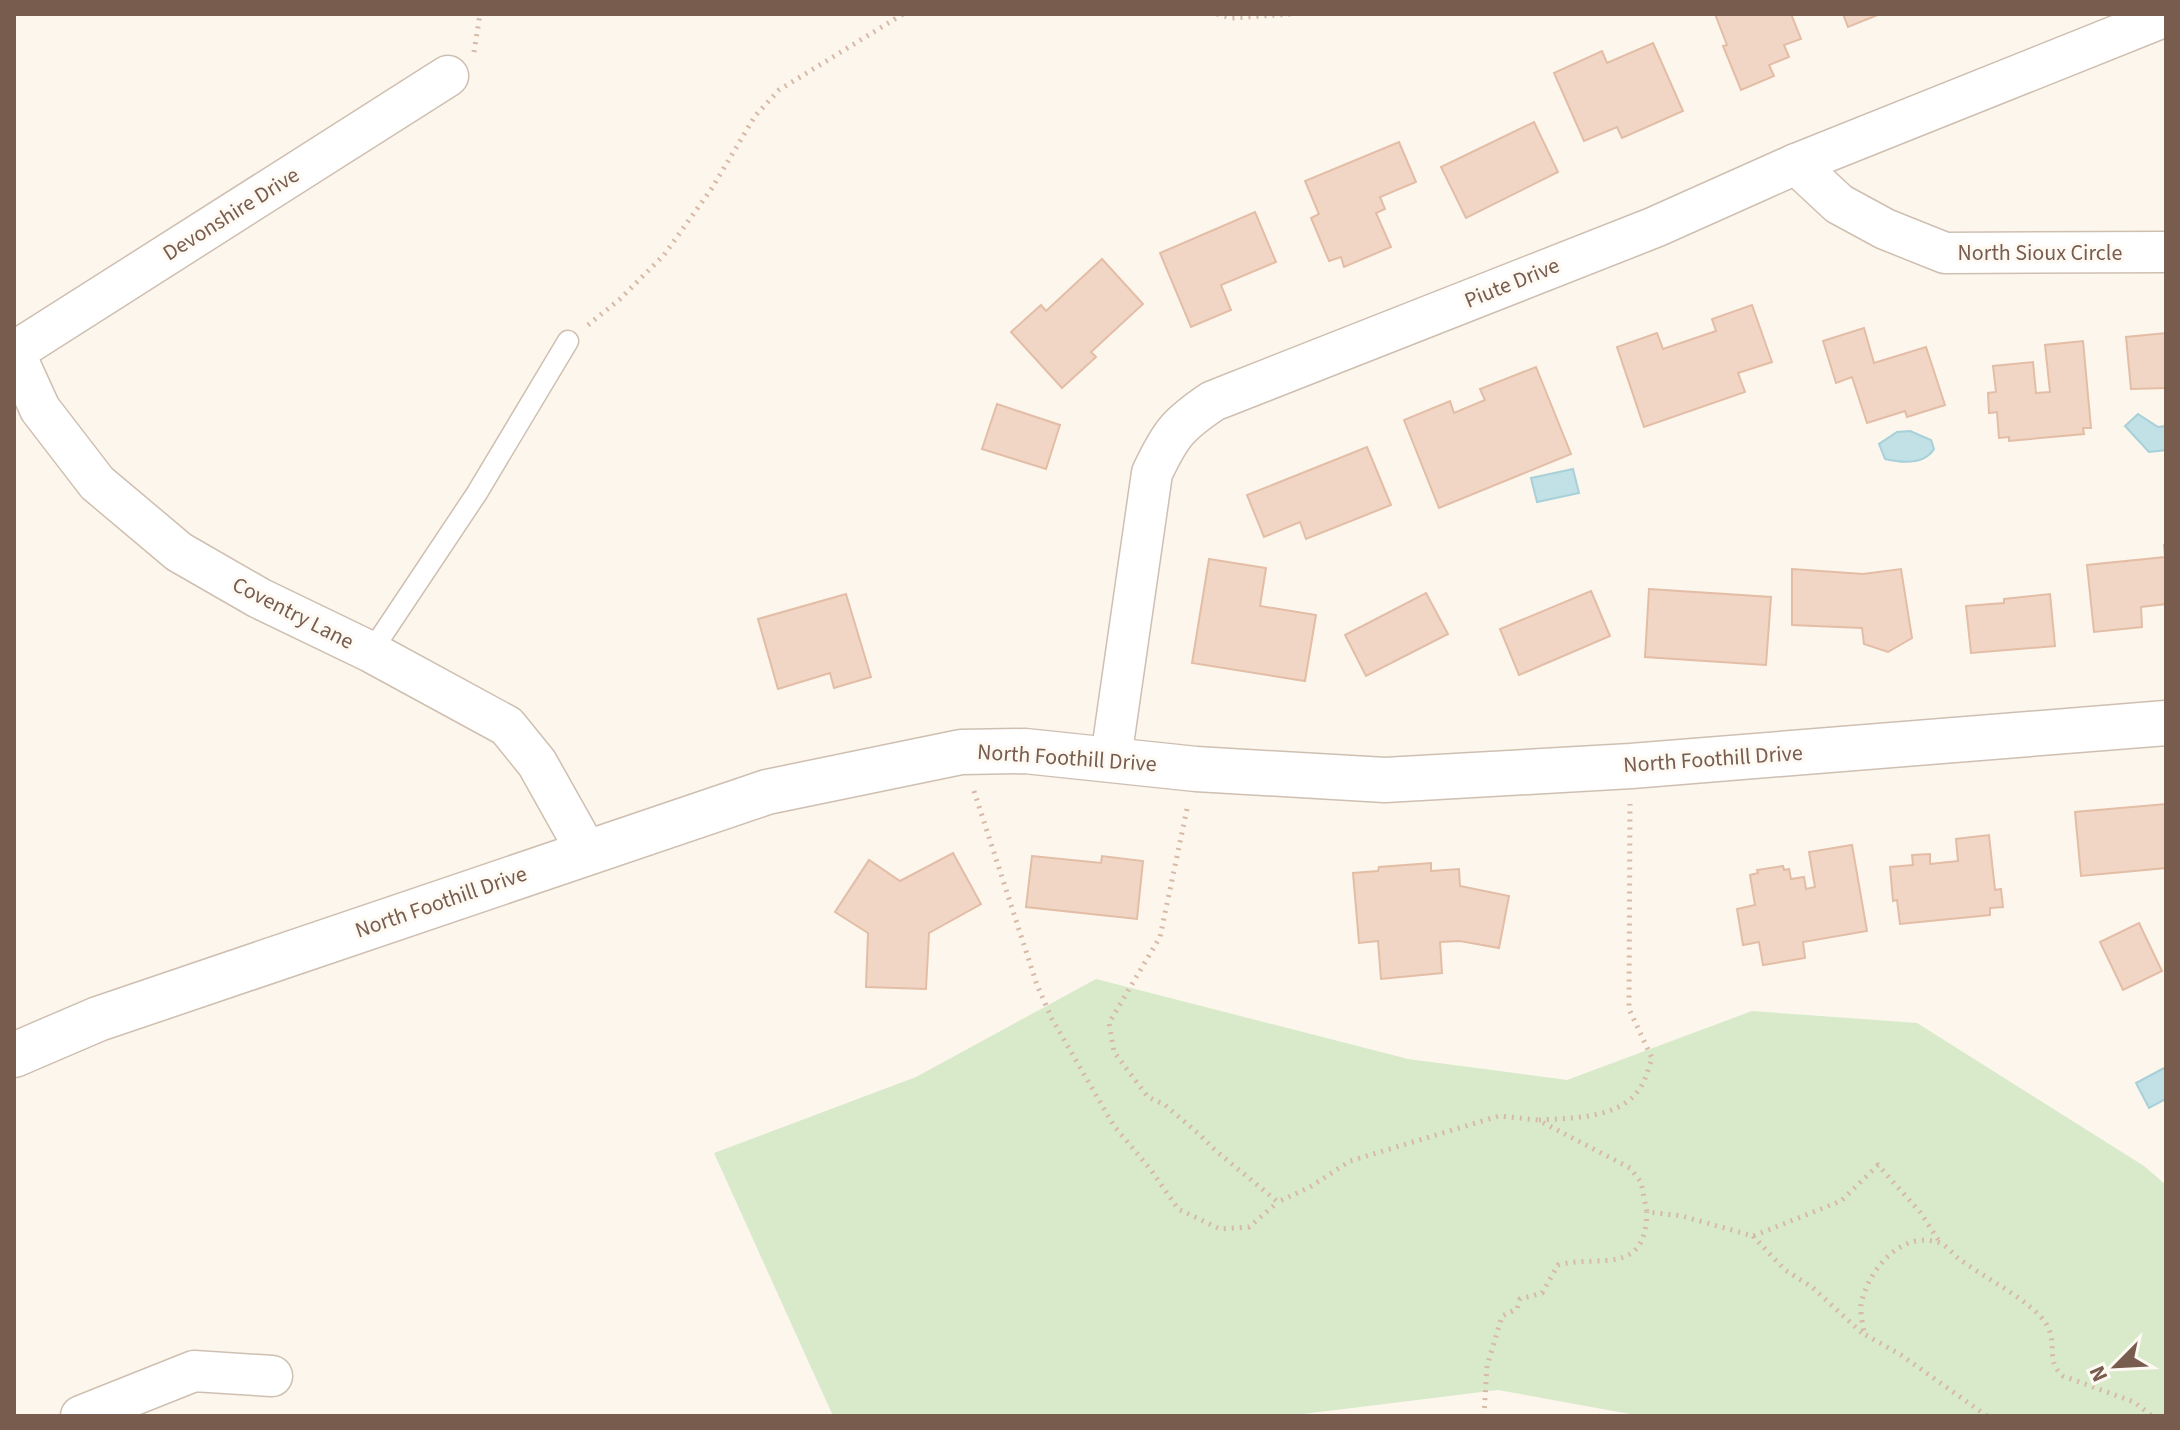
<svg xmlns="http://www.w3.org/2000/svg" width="2180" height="1430" viewBox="0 0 2180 1430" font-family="'Source Sans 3',sans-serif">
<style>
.green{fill:#d8eaca}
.water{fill:#c1e1e6;stroke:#a7d0d8;stroke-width:2}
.building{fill:#f1d6c5;stroke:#e3bda6;stroke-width:2}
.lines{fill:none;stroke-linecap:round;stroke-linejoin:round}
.service-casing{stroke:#cfbfb1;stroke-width:23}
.minor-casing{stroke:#cfbfb1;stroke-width:43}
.tertiary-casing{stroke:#cfbfb1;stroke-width:47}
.path{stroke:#d7b9a7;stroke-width:5;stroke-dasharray:2 6;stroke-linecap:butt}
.service{stroke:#fff;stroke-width:20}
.minor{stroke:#fff;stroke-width:40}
.tertiary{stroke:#fff;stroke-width:44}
.labels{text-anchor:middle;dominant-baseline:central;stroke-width:6;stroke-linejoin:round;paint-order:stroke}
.street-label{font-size:22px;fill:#785d4f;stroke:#fefaf3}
</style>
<rect width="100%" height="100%" fill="#fcf6ed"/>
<!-- green -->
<path class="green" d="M1096,979l312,80 159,21 185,-69 165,12 227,143 22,19v231h-525l-143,-26 -211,26h-454l-119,-263 202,-76z"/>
<!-- water -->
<g class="water">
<path d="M2138,414l20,13 8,-1v24l-17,2 -24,-26z"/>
<path d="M1910,431l21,9 3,9c-10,16 -32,14 -49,10l-6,-15 18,-12z"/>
<path d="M1573,469l6,24 -42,9 -6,-24z"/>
<path d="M2166,1067v32l-17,9 -13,-25z"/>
</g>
<!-- building -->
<g class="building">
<path d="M1715,14h76l10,25 -17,6 5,12 -20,8 5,11 -33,14 -18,-44 4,-1z"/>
<path d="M1843,14h37l-32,13z"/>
<path d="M1653,43l30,68 -61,27 -5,-11 -33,14 -30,-68 48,-22 5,12z"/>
<path d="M1534,122l24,50 -92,46 -25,-51z"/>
<path d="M1399,142l17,40 -36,15 5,12 -9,4 15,34 -47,20 -3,-10 -12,4 -18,-43 8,-4 -14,-33z"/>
<path d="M1255,212l21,50 -55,23 10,25 -40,17 -31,-74z"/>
<path d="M1102,259l41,45 -52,48 5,5 -34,31 -51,-56 30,-27 5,6z"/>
<path d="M1752,305l20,57 -34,11 7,19 -101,35 -27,-80 40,-14 6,16 53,-18 -4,-12z"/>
<path d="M1864,328l10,35 52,-16 19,58 -38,12 -2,-6 -38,12 -15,-46 -16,6 -13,-42z"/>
<path d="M2166,333v55l-35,1 -5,-52z"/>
<path d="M2083,341l8,87h-8l1,6 -75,7v-4l-10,1 -2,-26 -8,1 -1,-20 8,-1 -3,-26 40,-4 3,31 14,-1 -5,-47z"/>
<path d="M1536,367l35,87 -132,54 -35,-88 46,-19 4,12 31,-13 -5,-11z"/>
<path d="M997,404l63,21 -14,44 -64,-20z"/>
<path d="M1367,447l24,58 -85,34 -6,-17 -36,15 -17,-42z"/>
<path d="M2164,545h2v59l-25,3 1,20 -48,5 -7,-67 78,-8z"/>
<path d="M1209,559l57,9 -6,38 56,9 -11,66 -113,-18z"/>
<path d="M1792,569l71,5 38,-5 11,69 -24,14 -24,-8 -2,-16 -70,-3z"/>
<path d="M1649,589l122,8 -5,68 -121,-8z"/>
<path d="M1591,591l19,45 -91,39 -19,-46z"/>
<path d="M1426,593l22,41 -82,42 -21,-41z"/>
<path d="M846,594l25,83 -37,11 -4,-15 -52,16 -20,-70z"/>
<path d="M2050,594l5,52 -84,7 -5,-47 38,-3v-4z"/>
<path d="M2166,804v64l-85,8 -6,-64z"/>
<path d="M1989,835l6,55 6,-1 2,18 -13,1v7l-90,9 -3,-24 -4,1 -3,-34 23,-2 -1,-10 18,-1v10l28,-3 -2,-22z"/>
<path d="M1852,845l15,86 -64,11 2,16 -42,7 -4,-23 -16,3 -6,-36 18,-4 -5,-30 8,-2 -1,-3 26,-4 1,4 5,-1 2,10 13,-2 2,12 9,-2 -6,-35z"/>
<path d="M953,853l28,51 -52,29 -3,56 -60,-2 2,-54 -33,-21 34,-52 31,21z"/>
<path d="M1032,856l69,7 1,-7 41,5 -6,58 -111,-12z"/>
<path d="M1431,863v8l28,-2 1,17 49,10 -10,52 -39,-7 -20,1 2,31 -61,6 -3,-38 -19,2 -6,-70 25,-2 1,-4z"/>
<path d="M2139,923l23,48 -39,19 -23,-48z"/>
</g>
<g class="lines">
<!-- service casing -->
<g class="service-casing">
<path id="service" d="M371,652l106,-159 91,-152"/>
</g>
<!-- minor casing -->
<g class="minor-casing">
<g id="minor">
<path d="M1796,164l43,40 46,25 60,24 221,-1"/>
<path d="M14,352l26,57 57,74 82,69 80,46 112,54 136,74 30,37 50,89"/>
<path d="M14,352l434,-276"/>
<path d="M1111,758l41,-285c18,-38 25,-48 61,-72l442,-174 141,-63 370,-148"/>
<path d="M81,1416l113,-45 78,5"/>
</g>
</g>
<!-- tertiary casing -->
<g class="tertiary-casing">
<path id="tertiary" d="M14,1055l84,-36 669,-227 194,-40 64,-1 171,18 189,11 246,-14 535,-43"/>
</g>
<!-- path -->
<g class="path">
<path d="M1217,14l14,4 61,-4"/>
<path d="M474,52l6,-38"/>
<path d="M588,325l32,-26 44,-44 48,-67 43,-72 24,-26 124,-76"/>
<path d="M974,791l63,194 15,34 62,107 37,44 27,39 42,20 29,-2 29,-25"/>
<path d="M1187,809l-27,128 -51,86 5,29 34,45 17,8 35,30 16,16 62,51 32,-15 40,-26 149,-45 39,4 92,48 11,14 6,30 35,4 71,20 88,-35 37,-36 42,47 21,32"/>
<path d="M1539,1120c32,-2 82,-1 101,-32 6,-9 9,-21 12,-30l-23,-49 1,-205"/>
<path d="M1753,1236l32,34 27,17 51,47"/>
<path d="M1484,1416l3,-50 15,-50 15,-7 3,-10 22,-6 16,-28c43,-11 87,12 89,-53"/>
<path d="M1987,1416l-86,-61 -37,-21c-1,-9 -4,-21 -3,-30 7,-34 41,-75 79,-61 7,3 13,11 19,16 25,18 54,32 77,53 29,26 5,45 27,64l71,26 18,14"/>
</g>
<!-- service -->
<use href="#service" class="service"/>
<!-- minor -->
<use href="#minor" class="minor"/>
<!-- tertiary -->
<use href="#tertiary" class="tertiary"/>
</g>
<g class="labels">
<!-- street labels -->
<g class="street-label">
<text transform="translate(231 214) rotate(-32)">Devonshire Drive</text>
<text x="2040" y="253">North Sioux Circle</text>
<text transform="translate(1512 283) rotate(-22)">Piute Drive</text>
<text transform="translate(293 613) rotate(27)">Coventry Lane</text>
<text transform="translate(1067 758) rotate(4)">North Foothill Drive</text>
<text transform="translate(1713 759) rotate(-4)">North Foothill Drive</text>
<text transform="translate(441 902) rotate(-19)">North Foothill Drive</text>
</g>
</g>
<!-- border -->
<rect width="2180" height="1430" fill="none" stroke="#785d4f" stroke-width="32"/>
<!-- north arrow -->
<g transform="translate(2116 1366) rotate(246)" stroke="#fefaf3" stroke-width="6" paint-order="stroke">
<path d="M0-6L14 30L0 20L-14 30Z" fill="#785d4f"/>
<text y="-12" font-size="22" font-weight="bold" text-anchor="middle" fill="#785d4f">N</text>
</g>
</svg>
